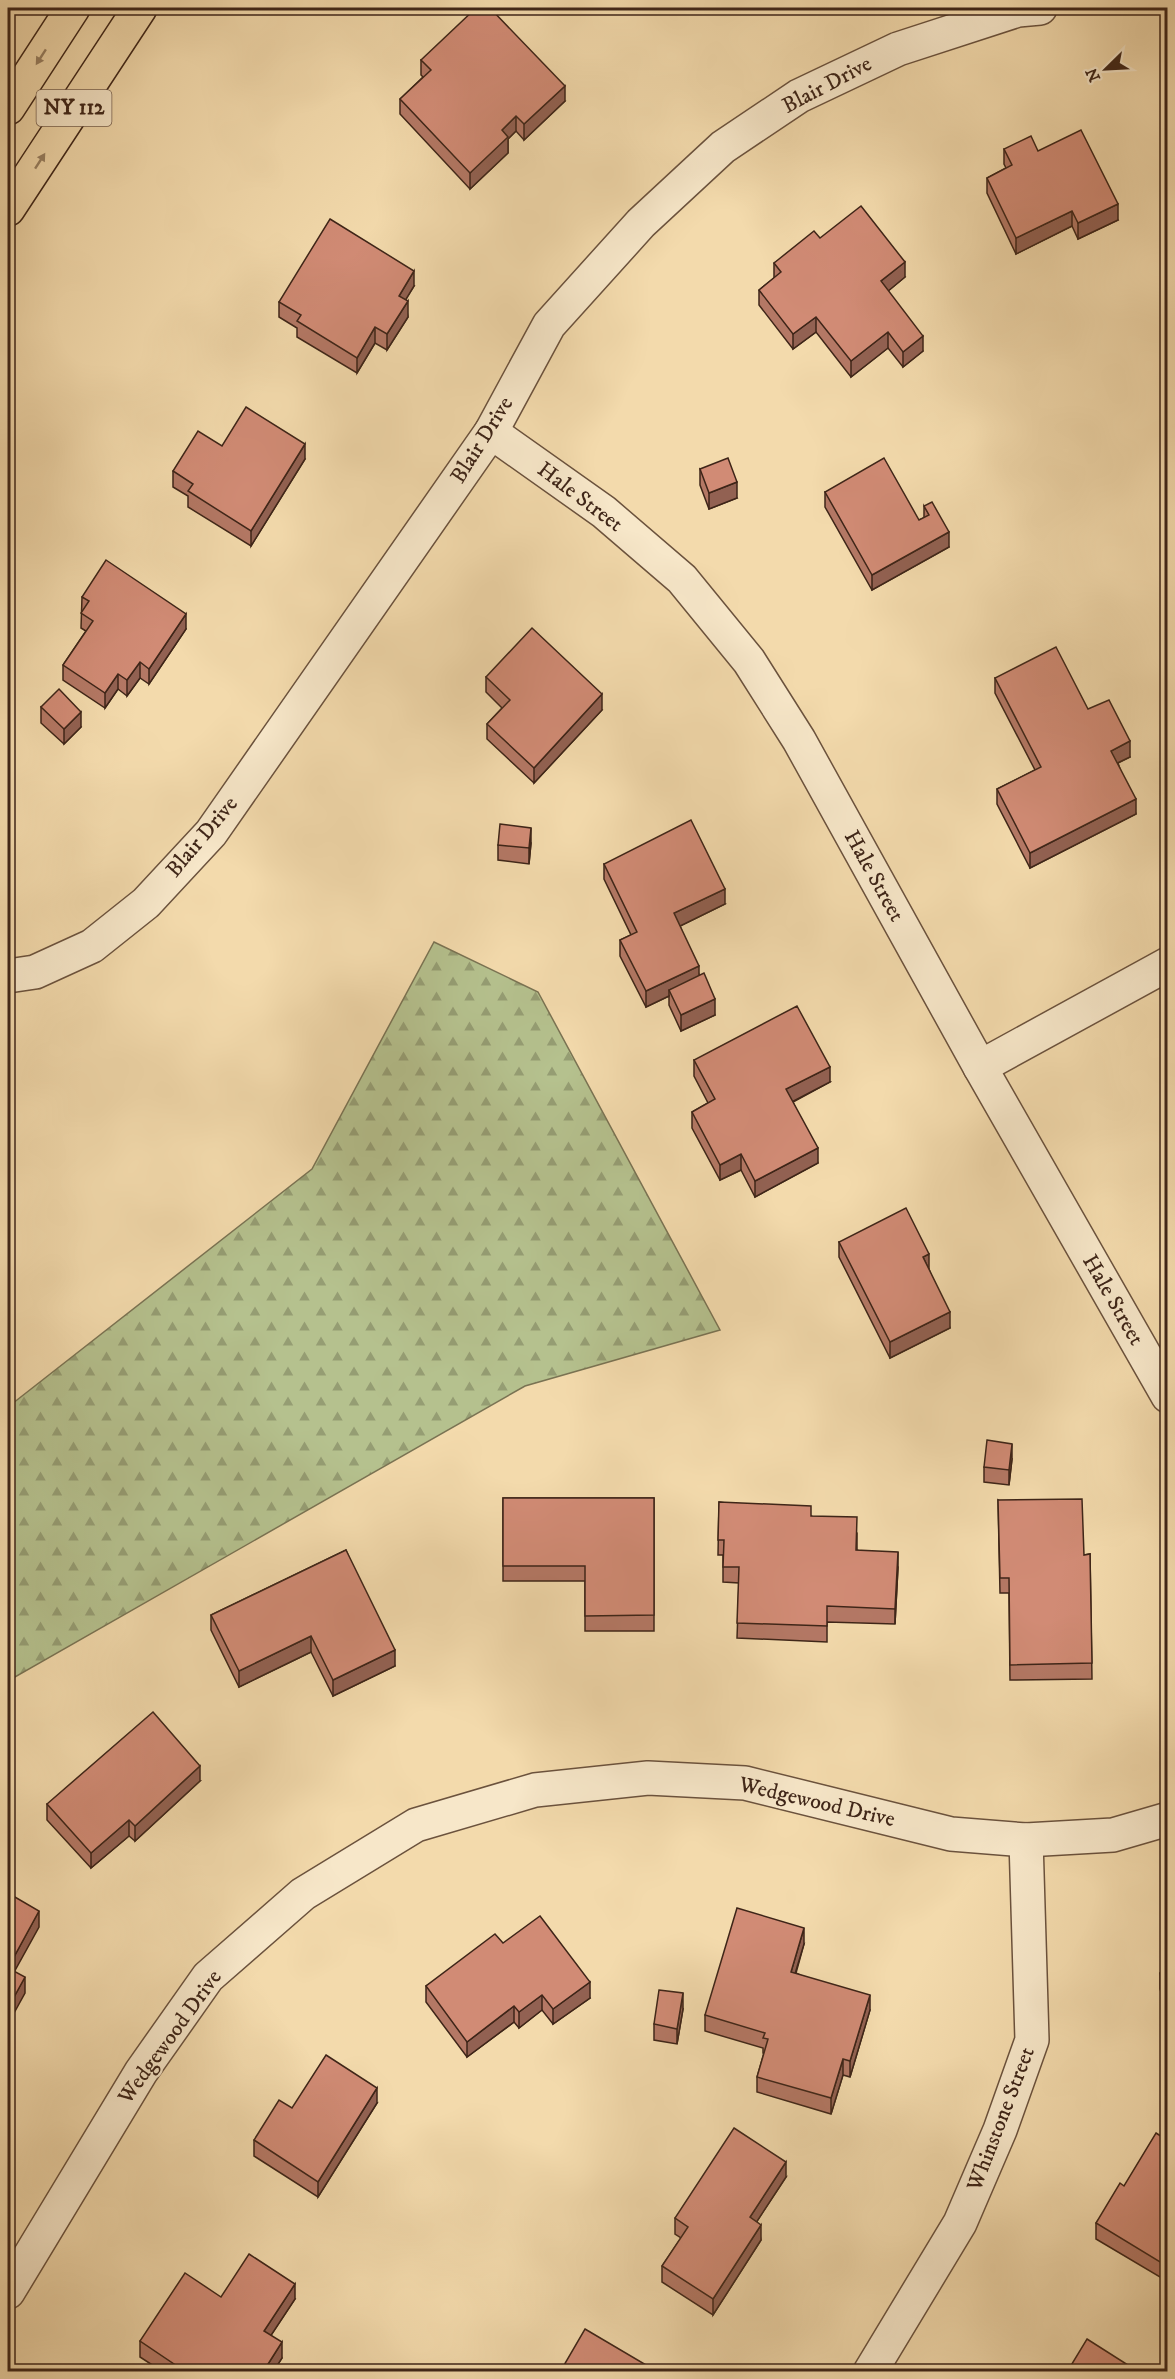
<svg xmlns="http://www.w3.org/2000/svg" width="1175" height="2379" viewBox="0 0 1175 2379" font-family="'IM FELL DW Pica',serif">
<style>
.forest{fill:url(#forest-firs);stroke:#7a7353;stroke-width:1.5}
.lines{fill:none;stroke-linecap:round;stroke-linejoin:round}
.minor-casing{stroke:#6b523d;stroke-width:36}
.major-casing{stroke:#3e2518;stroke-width:36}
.minor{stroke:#f7e7c9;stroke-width:33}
.major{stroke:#f3daac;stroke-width:33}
.wall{fill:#b47865;stroke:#3e2518;stroke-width:1.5}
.shaded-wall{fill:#926152;stroke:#3e2518;stroke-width:1.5}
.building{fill:#d18b75;stroke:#3e2518;stroke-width:1.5}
.oneway{fill:#988062}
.labels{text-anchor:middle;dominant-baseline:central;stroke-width:4.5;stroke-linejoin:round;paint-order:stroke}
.shield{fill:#f7e7c9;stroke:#765f4d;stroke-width:1.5}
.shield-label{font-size:21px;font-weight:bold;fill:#3e2518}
.street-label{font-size:22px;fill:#3e2518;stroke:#f7e7c9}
</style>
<defs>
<pattern id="forest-firs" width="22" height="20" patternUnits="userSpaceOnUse" patternTransform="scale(1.5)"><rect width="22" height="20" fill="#b5c18e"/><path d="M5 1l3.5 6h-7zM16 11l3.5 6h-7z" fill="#959d73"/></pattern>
</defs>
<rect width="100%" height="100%" fill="#f3daac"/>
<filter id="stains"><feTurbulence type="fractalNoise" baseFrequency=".00333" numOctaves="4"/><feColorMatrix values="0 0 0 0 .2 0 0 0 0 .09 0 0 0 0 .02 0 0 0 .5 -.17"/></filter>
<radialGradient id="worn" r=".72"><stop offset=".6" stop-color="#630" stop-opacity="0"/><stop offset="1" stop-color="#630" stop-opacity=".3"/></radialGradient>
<!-- forest -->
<path class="forest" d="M434,942l104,50 182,338 -195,56 -517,295v-274l304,-238z"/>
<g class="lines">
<!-- minor casing -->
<g class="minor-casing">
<g id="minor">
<path d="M491,432l113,80 78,67 67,82 50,79 181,327 188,329"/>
<path d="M8,976l27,-4 57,-26 54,-43 65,-70 280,-401 58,-107 92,-102 82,-76 76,-51 99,-47 120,-39 22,-2"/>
<path d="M980,1067l188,-103"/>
<path d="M8,2292l133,-220 67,-95 95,-83 113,-69 119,-35 113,-12 97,5 206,51 75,6 87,-5 55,-16"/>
<path d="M870,2372l90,-149 40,-93 32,-90 -6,-200"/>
</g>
</g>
<!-- major casing -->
<g class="major-casing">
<g id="major">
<path d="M8,108l65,-100"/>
<path d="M8,209l132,-201"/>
</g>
</g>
<!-- minor -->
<use href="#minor" class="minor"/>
<!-- major -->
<use href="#major" class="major"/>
</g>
<!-- wall -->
<g class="wall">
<path d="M421,60l144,41 -41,39 -8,-9 -8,8v14l-38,36 -70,-75v-15l23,-22 -2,-2z"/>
<path d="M1004,149l34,2 80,69 -40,19 -6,-13 -56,28 -29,-61v-15l19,-10 -2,-4z"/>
<path d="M820,238l85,39 -17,14 35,60 -20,16 -15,-19 -37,29 -35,-45 -23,17 -34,-44v-15l15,-12v-15z"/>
<path d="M414,286l-9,14 3,17 -21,33 -12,-7 -18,30 -60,-36v-9l-18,-11v-15z"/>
<path d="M222,446l83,13 -54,87 -63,-39v-11l-15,-9v-16z"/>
<path d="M700,469l37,29 -28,11 -9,-24z"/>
<path d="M825,492l94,28 5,-2v-12l25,41 -77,43 -47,-83z"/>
<path d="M82,597l104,32 -37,55 -9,-6 -13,18 -9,-7 -13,19 -42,-28v-15l23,-34 -5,-3z"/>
<path d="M486,677l116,33 -68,73 -47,-44v-15l15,-16 -16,-16z"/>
<path d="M995,678l93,31 42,48 -12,6 18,51 -106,54 -33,-64v-15l38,-19 -40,-77z"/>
<path d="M41,707l40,20 -17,17 -23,-21z"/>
<path d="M531,843l-2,21 -31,-4v-15z"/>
<path d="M604,864l121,40 -45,22 35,89 -34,16 -12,-26v-9l-23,11 -26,-51v-16l11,-5 -27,-56z"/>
<path d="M694,1060l136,22 -37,20 25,61 -63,34 -14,-27 -21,10 -28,-52v-16l16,-9 -14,-27z"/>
<path d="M839,1242l90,27 21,59 -60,30 -51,-101z"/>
<path d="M1012,1459l-3,26 -25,-3v-15z"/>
<path d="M503,1498h151v133h-69v-50h-82z"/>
<path d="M998,1500l86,55 6,-1 2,125 -82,1 -1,-87h-9z"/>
<path d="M719,1502l92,14 46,17v17l41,17 -3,57 -68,-2v20l-90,-4 2,-55 -16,-1v-27h-5z"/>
<path d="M346,1550l49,116 -62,30 -22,-44 -72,35 -28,-57v-15z"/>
<path d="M200,1781l-65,60 -6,-5 -38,32 -44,-48v-16z"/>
<path d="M503,1943l87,55 -37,26 -11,-14 -23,18 -5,-6 -47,35 -41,-55v-16z"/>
<path d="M804,1944l-8,29 74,37 -20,67 -7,-2 -12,39 -74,-22v-15l7,-24h-1v-5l-58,-17v-16z"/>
<path d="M1167,1971v42l-7,-24v-16z"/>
<path d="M683,2009l-6,35 -23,-4v-16z"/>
<path d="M377,2103l-59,94 -64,-41v-16z"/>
<path d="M1167,2140l-2,140 -69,-41v-16l28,-37z"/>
<path d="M786,2177l-29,44 4,19 -48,75 -51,-33v-16l19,-28 -6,-4v-16z"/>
<path d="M221,2297l74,2 -24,36 11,23 -9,14h-110l-23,-15v-16z"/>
</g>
<!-- shaded-wall -->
<g class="shaded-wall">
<path d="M649,8h19l-19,6z"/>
<path d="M565,86v15l-41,39v-16z"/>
<path d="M516,116v15l-8,8v14l-38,36v-16l32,-43z"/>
<path d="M1118,204v16l-40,19v-16z"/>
<path d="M1072,211v15l-56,28v-16z"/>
<path d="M905,262v15l-24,20v-16z"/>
<path d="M414,271v15l-15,25v-15z"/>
<path d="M408,301v16l-21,33v-16z"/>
<path d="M816,317v15l-23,17v-15z"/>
<path d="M375,327v16l-18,30v-15z"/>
<path d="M888,332v16l-37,29v-16z"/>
<path d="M923,336v15l-20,16v-15z"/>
<path d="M305,444v15l-54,87v-15z"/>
<path d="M737,482v16l-28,11v-16z"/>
<path d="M949,532v15l-77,43v-15z"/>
<path d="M186,614v15l-37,55v-15z"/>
<path d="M140,662v16l-13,18v-16z"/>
<path d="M118,674v15l-13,19v-15z"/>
<path d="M602,694v16l-68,73v-15z"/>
<path d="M81,712v15l-17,17v-15z"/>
<path d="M1130,741v16l-19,9v-15z"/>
<path d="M1136,799v15l-106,54v-15z"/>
<path d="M10,804v16h-2v-15z"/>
<path d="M531,828v15l-2,21v-16z"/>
<path d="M725,889v15l-51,25v-16z"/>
<path d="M699,966v15l-30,9v6l-23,11v-16z"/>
<path d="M715,999v16l-34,16v-16z"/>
<path d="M830,1067v15l-44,23v-16z"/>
<path d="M818,1148v15l-63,34v-16z"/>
<path d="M741,1154v16l-21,10v-15z"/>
<path d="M929,1254v16l-6,-13z"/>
<path d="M950,1312v16l-60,30v-16z"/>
<path d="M1012,1444v15l-3,26v-15z"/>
<path d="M898,1552v15l-3,57v-15z"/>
<path d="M311,1636v16l-72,35v-16z"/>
<path d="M395,1650v16l-62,30v-16z"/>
<path d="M200,1766v15l-65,60v-15z"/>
<path d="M129,1820v16l-38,32v-15z"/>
<path d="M39,1911v16l-31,56v-15z"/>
<path d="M804,1928v16l-13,43v-15z"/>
<path d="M25,1977v16l-17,31v-16z"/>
<path d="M590,1982v16l-37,26v-15z"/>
<path d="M683,1993v16l-6,35v-15z"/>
<path d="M542,1995v15l-23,18v-16z"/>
<path d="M870,1995v15l-20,67v-16z"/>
<path d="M514,2006v16l-47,35v-15z"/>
<path d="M843,2059v16l-12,39v-16z"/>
<path d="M377,2088v15l-59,94v-15z"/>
<path d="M786,2162v15l-36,55v-15z"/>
<path d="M761,2225v15l-48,75v-16z"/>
<path d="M1167,2261v15l-2,4v-15z"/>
<path d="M295,2284v15l-31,47v-15z"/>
<path d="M282,2342v16l-9,14h-10z"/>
</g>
<!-- building -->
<g class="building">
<path d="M476,8h14l75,78 -41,38 -8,-8 -14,14 6,7 -38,36 -70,-74 31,-29 -10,-10z"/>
<path d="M1081,130l37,74 -40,19 -6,-12 -56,27 -29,-60 25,-13 -8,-16 27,-13 7,15z"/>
<path d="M861,206l44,56 -24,19 42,55 -20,16 -15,-20 -37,29 -35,-44 -23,17 -34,-44 22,-18 -7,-9 40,-32 6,7z"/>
<path d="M330,219l84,52 -15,25 9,5 -21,33 -12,-7 -18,31 -60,-37 4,-6 -22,-13z"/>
<path d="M246,407l59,37 -54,87 -63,-40 5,-7 -20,-13 25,-40 24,15z"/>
<path d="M728,458l9,24 -28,11 -9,-24z"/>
<path d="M884,458l35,62 10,-5 -5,-9 8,-4 17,30 -77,43 -47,-83z"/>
<path d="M106,560l80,54 -37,55 -9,-7 -13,18 -9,-6 -13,19 -42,-28 30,-44 -12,-8 8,-12 -7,-4z"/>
<path d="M532,628l70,66 -68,74 -47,-44 23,-24 -24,-23z"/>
<path d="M1056,647l32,62 21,-9 21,41 -19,10 25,48 -106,54 -33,-64 44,-22 -46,-89z"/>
<path d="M59,689l22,23 -17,17 -23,-22z"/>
<path d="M691,820l34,69 -51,24 25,53 -53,25 -26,-51 17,-8 -33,-68z"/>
<path d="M500,824l31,4 -2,20 -31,-3z"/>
<path d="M704,973l11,26 -34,16 -12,-25z"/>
<path d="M797,1006l33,61 -44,22 32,59 -63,33 -14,-27 -21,11 -28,-53 23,-13 -21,-39z"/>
<path d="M906,1208l23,46 -6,3 27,55 -60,30 -51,-100z"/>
<path d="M987,1440l25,4 -3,26 -25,-3z"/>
<path d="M503,1498h151v117l-69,1v-50h-82z"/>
<path d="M1082,1499l2,56 6,-1 2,109 -82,2 -1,-87h-9l-2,-78z"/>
<path d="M719,1502l92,4v10l46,1 -1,33 42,2 -3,57 -68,-3v20l-90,-3 2,-56h-16l1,-27h-6z"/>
<path d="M346,1550l49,100 -62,30 -22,-44 -72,35 -28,-56z"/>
<path d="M153,1712l47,54 -65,60 -6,-6 -38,33 -44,-49z"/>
<path d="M8,1893l31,18 -31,57 17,9 -17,31z"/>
<path d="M737,1908l67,20 -13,44 79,23 -20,66 -7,-2 -12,39 -74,-21 11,-38 -5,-1 2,-5 -60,-18z"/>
<path d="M540,1916l50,66 -37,27 -11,-14 -23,17 -5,-6 -47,36 -41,-56 69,-52 8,9z"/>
<path d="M1167,1971v26l-7,-24z"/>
<path d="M659,1990l24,3 -6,36 -23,-5z"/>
<path d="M326,2055l51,33 -59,94 -64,-42 25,-40 13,8z"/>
<path d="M734,2128l52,34 -36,55 11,8 -48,74 -51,-33 26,-39 -13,-9z"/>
<path d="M1156,2133l11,7v121l-2,4 -69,-42 24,-40 4,3z"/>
<path d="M249,2254l46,30 -31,47 18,11 -19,30h-77l-46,-31 45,-68 36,24z"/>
<path d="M585,2329l73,43h-98z"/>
<path d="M1087,2339l52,33h-72z"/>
</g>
<!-- one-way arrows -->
<defs><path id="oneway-solid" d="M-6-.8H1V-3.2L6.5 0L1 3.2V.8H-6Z" transform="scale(1.5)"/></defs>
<g class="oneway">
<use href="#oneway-solid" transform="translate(41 57) rotate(123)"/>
<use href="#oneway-solid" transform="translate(40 161) rotate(-57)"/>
</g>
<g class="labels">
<!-- shield labels -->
<rect class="shield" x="36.5" y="90" width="75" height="36" rx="4.5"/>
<g class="shield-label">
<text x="74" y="108">NY 112</text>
</g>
<!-- street labels -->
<g class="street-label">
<text transform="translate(827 85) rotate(-28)">Blair Drive</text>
<text transform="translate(482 440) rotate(-58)">Blair Drive</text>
<text transform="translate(580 497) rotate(37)">Hale Street</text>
<text transform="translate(202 837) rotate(-50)">Blair Drive</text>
<text transform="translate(874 876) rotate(61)">Hale Street</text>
<text transform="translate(1113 1300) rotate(60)">Hale Street</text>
<text transform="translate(817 1802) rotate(13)">Wedgewood Drive</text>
<text transform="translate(170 2037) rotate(-54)">Wedgewood Drive</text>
<text transform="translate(1001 2119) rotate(-69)">Whinstone Street</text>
</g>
</g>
<!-- margin -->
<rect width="1175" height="2379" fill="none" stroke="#f3daac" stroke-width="30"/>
<rect x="9" y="9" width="1157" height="2361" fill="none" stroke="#3e2518" stroke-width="3"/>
<rect x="15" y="15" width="1145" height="2349" fill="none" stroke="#3e2518" stroke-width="1.5"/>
<!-- north arrow -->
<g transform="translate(1106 69) rotate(246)" stroke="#f7e7c9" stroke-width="4.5" paint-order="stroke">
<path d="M0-4.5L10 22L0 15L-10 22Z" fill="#3e2518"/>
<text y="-9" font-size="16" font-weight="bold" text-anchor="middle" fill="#3e2518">N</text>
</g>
<rect width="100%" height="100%" filter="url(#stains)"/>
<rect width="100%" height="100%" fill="url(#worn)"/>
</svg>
